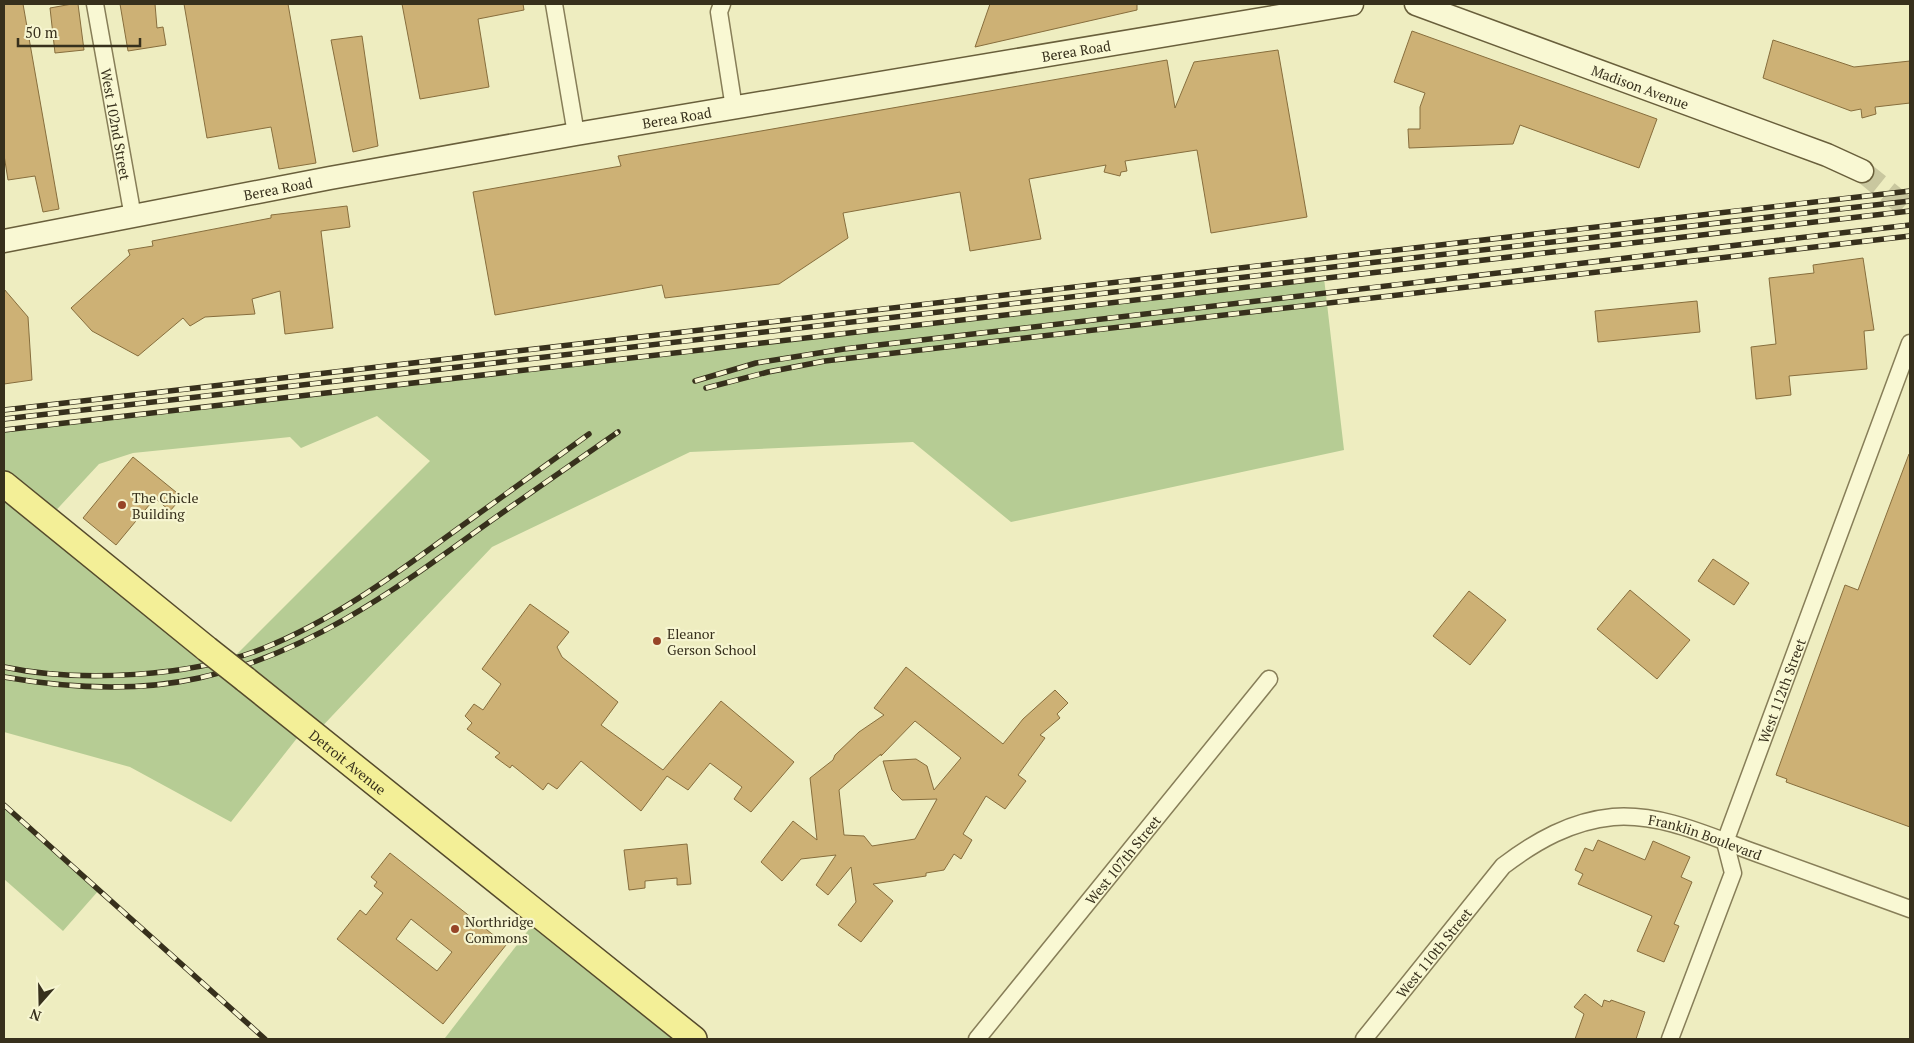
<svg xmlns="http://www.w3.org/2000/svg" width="1914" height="1043" viewBox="0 0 1914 1043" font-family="'PT Serif',serif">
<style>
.green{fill:#b6cc94;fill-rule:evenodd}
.building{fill:#cdb175;stroke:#876e3d;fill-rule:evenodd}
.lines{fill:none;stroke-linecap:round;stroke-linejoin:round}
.secondary-tunnel{stroke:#c9c79f;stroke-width:22;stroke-dasharray:22 11;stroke-linecap:butt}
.minor-casing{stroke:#877e58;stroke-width:19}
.secondary-casing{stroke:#695f3b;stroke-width:25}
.primary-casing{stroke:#554a2c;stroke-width:28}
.minor{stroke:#f9f8d3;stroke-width:16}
.secondary{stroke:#f9f8d3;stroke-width:22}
.primary{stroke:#f3ef97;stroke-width:25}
.rail-casing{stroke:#37301c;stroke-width:5.5}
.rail{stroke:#f6f5d0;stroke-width:4;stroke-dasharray:11;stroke-linecap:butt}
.primary-bridge-casing{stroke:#554a2c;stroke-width:28;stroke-linecap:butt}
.primary-bridge{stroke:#f3ef97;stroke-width:25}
.poi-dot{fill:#974527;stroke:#f6f5d0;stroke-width:2}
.labels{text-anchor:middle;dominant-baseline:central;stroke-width:4.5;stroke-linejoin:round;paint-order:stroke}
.street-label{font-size:14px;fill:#37301c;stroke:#f6f5d0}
.poi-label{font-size:14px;fill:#37301c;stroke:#f6f5d0;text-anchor:start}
</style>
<rect width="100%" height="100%" fill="#eeedc0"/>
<!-- green -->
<g class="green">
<path d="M1324,278l20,172 -333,72 -98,-80 -223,10 -198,95 -178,188 -9,-7 -74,94 -101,-55 -126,-35v-301zM377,416l53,45 -203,203 -179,-145 51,-55 34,-11 157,-16 11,11z"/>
<path d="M4,803l95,87 -36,41 -59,-52z"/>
<path d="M540,915l154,124h-247l-2,-1z"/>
</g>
<!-- building -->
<g class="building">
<path d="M4,4h19l36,205 -16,3 -8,-36 -27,4 -4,-25z"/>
<path d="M72,4h6l6,46 -29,3 -5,-45z"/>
<path d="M120,4h35l2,24 6,-1 3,18 -38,6z"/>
<path d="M184,4h104l28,159 -37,6 -8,-42 -64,11z"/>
<path d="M402,4h121l1,6 -46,9 11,68 -69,12z"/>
<path d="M990,4h147v6l-162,37z"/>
<path d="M1412,31l245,88 -18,49 -119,-43 -7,19 -104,4 -1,-19h12v-22l5,-14 -31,-11z"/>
<path d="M362,36l16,110 -25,6 -22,-112z"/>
<path d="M1773,40l81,27 56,-6v42l-35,4 1,7 -14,4 -1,-9 -10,2 -88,-33z"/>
<path d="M1278,50l29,167 -96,16 -14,-83 -72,11 2,10 -6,1 -1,4 -16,-4 2,-7 -77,14 12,60 -71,12 -10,-59 -117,21 5,25 -69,46 -114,14 -3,-13 -167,30 -22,-123 148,-26 -3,-10 549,-96 8,48 19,-46z"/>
<path d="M347,206l3,21 -29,4 12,97 -48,6 -5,-43 -28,8 3,15 -50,3 -15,9 -7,-8 -45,38 -46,-25 -21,-23 59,-53 -2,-5 25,-4 -1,-5 119,-23v-3z"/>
<path d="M1863,258l11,72 -10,1 3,38 -78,7 2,19 -35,4 -5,-52 25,-3 -7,-66 45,-5 -1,-8z"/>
<path d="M4,289l24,28 4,63 -28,4z"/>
<path d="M1697,301l3,31 -102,10 -3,-31z"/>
<path d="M1909,454h1v373l-124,-45 1,-3 -11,-4 69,-190 13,5z"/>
<path d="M133,457l49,40 -12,14 -15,-13 -39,47 -33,-27z"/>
<path d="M1713,559l36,24 -15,22 -36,-24z"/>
<path d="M1630,590l60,50 -33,39 -60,-50z"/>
<path d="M1469,591l37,29 -36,45 -37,-29z"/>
<path d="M530,604l39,28 -12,15 5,10 56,45 -17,23 62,45 58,-69 73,61 -43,50 -17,-13 8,-12 -32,-24 -22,27 -21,-14 -26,35 -60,-50 -24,28 -9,-6 -5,7 -31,-25 -2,3 -15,-11 5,-4 -33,-24 5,-6 -7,-7 9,-12 9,6 18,-26 -19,-15z"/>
<path d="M906,667l97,77 20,-25 32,-29 13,13 -11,11 3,4 -20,17 5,3 -27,37 8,6 -21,28 -19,-13 -23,38 9,6 -11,19 -7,-5 -10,16 -18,3v3l-53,8 20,17 -32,41 -23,-17 18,-23 -5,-35 -23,28 -12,-10 20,-30 -35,4 -19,22 -21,-19 32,-41 24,19 -7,-62 23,-18 2,-5 24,-23 25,-17 -10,-7zM915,721l46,37 -27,32 -7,-24 -11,-7 -33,2 9,29 10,10 35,-1 -22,40 -43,7 -8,-10 -20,-1 -5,-45 42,-36v2z"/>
<path d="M1598,840l47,20 8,-19 37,16 -9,20 11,5 -18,42 5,2 -15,36 -27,-11 15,-35 -74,-32 5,-10 -8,-4 10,-22 8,3z"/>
<path d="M687,844l4,40 -14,1v-7l-32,3v7l-16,2 -5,-40z"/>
<path d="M390,853l116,92 -63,79 -106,-85 23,-29 6,5 17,-22 -9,-7 3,-4 -6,-5zM411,919l41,33 -15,19 -41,-32z"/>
<path d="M1585,994l17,13 2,-7 6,2 1,-2 34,12 -9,27h-61l9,-25 -10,-7z"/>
</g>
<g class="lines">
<!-- secondary-tunnel -->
<path class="secondary-tunnel" d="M1862,171l48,39"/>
<!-- minor casing -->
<g class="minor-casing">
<g id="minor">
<path id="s1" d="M95,4l38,213"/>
<path d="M554,4l22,130"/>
<path d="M722,4l-3,8 15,96"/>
<path id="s2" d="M977,1039l292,-360"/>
<path id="s3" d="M1364,1039l139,-173c33,-25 68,-45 110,-49 49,-4 98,20 143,36 51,19 103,37 154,56"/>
<path id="s4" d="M1670,1039l63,-166 -8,-31 185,-499"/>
</g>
</g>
<!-- secondary casing -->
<g class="secondary-casing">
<g id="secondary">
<path id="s5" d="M1416,4l411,151 35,16"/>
<path id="s6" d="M4,241l326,-63 246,-44 776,-130"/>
</g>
</g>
<!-- primary casing -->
<g class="primary-casing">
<g id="primary">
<path d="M4,484l203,165"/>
<path id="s7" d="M245,679l449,360"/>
</g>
</g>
<!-- minor -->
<use href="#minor" class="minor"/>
<!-- secondary -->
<use href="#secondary" class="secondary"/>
<!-- primary -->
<use href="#primary" class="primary"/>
<!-- rail casing -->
<g class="rail-casing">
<g id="rail">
<path d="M695,381l61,-18 88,-14 1066,-124"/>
<path d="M706,388l62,-16 57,-11 1085,-125"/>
<path d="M4,410l1906,-219"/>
<path d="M4,419l1906,-218"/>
<path d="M4,430l1906,-219"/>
<path d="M4,667c76,16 188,10 260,-19 65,-26 125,-69 181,-110 48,-35 96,-69 144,-104"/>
<path d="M4,677c63,11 132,15 195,1 107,-24 192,-85 279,-148 46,-33 93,-65 140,-98"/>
<path d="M4,805l261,234"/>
</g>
</g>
<!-- rail -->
<use href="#rail" class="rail"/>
<!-- primary-bridge casing -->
<g class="primary-bridge-casing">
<path id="primary-bridge" d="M207,649l38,30"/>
</g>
<!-- primary-bridge -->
<use href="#primary-bridge" class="primary-bridge"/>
</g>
<!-- markers -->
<g class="poi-dot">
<circle cx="122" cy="505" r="5"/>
<circle cx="657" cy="641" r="5"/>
<circle cx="455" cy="929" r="5"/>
</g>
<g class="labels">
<!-- street labels -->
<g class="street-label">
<text stroke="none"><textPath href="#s6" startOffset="1089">Berea Road</textPath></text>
<text stroke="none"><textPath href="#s5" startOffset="239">Madison Avenue</textPath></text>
<text stroke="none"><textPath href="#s6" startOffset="684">Berea Road</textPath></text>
<text stroke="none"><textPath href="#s1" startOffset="122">West 102nd Street</textPath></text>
<text stroke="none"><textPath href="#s6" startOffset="279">Berea Road</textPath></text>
<text stroke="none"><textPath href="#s4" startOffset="371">West 112th Street</textPath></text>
<text stroke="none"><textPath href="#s7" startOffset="132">Detroit Avenue</textPath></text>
<text stroke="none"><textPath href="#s3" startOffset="439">Franklin Boulevard</textPath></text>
<text stroke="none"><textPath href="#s2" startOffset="231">West 107th Street</textPath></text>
<text stroke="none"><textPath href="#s3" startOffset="111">West 110th Street</textPath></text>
</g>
<!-- poi labels -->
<g class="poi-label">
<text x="132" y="497">The Chicle<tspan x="132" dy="16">Building</tspan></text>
<text x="667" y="633">Eleanor<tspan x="667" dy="16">Gerson School</tspan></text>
<text x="465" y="921">Northridge<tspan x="465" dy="16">Commons</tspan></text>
</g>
</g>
<!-- border -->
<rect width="1914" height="1043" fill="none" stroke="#37301c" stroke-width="10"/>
<!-- north arrow -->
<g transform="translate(40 1003) rotate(200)" stroke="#f6f5d0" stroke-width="4" paint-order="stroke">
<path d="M0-4L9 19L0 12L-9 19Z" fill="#37301c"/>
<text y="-8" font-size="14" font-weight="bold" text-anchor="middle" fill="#37301c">N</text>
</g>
<!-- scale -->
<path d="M18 38v8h122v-8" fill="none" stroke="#37301c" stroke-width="2.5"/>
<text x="25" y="38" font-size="15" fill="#37301c" stroke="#f6f5d0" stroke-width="4" paint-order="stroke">50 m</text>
</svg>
